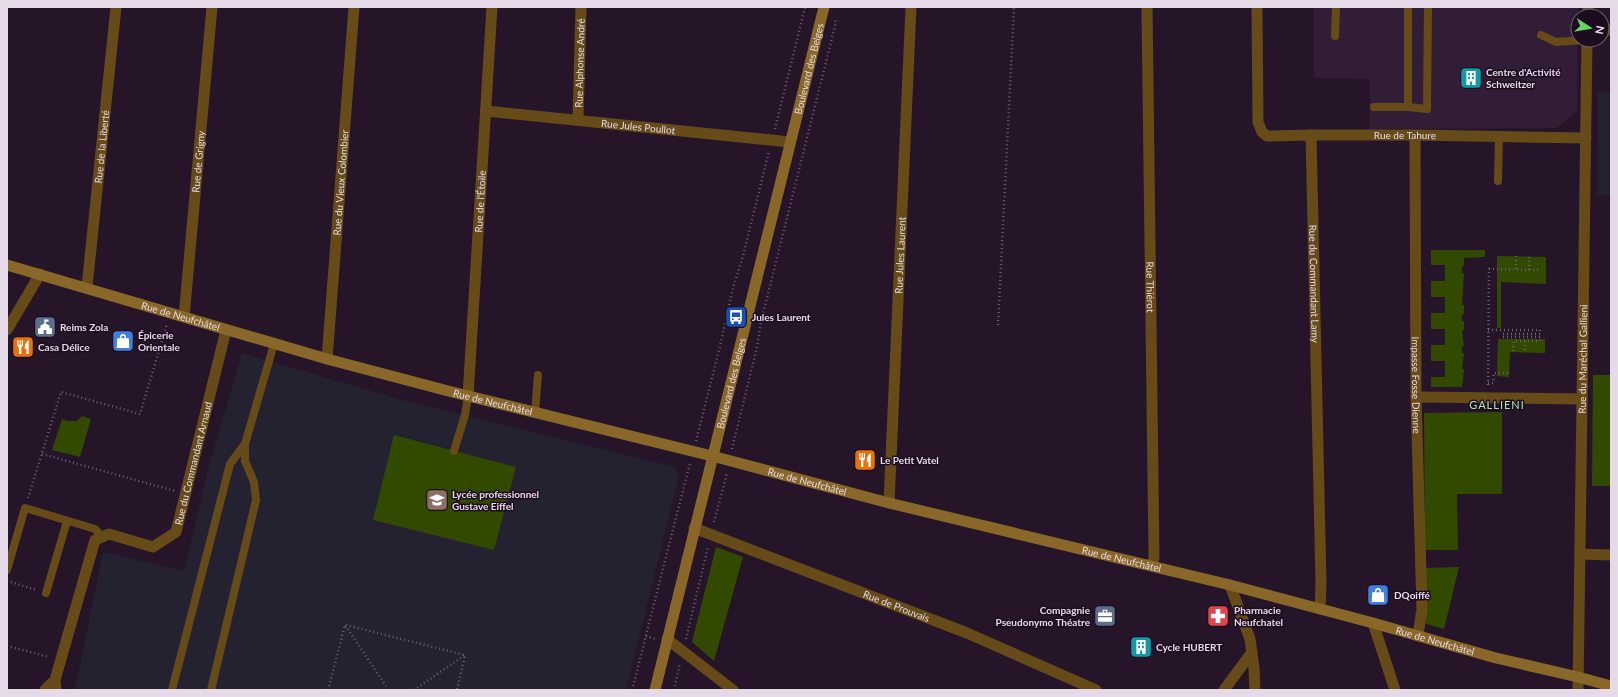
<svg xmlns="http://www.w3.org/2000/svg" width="1618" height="697" viewBox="0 0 1618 697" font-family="Lato,sans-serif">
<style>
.built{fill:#321d36}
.education{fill:#242131}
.green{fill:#314a00}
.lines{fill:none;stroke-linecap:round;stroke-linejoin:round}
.path{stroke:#6c5d6f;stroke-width:2.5;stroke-dasharray:1 3;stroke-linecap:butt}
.service{stroke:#664b19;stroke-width:8}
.pedestrian{stroke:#664b19;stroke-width:11}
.minor{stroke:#664b19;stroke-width:11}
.secondary{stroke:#896728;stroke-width:11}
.labels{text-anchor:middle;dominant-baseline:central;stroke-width:3;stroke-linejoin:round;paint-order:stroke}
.street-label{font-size:10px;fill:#e6dae8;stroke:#1c0c1f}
.poi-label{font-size:10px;font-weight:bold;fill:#e6dae8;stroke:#1c0c1f;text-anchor:start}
.neighbourhood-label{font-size:11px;letter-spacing:1px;fill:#b0e8ac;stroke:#1c0c1f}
</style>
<rect width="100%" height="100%" fill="#261529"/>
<!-- built -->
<path class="built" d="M1314,7h264l-1,104 -20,17 -188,1 1,-50 -56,-1z"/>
<!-- education -->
<g class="education">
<path d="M1598,92l13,1v102h-14z"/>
<path d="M242,353l156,46 277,68 4,9 -53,214h-551l28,-138 81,19 25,-105z"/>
</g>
<!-- green -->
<g class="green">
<path d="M1431,250h54v7l-23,1h2v8h-2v7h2l-2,32h2v9h-2v7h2v9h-2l2,16h-2v7h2l-2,16h2l-2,18h-31v-10h14v-16h-14v-16h14v-16h-14v-16h14v-16h-14v-16h14v-16h-14z"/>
<path d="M1497,256l49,1v27l-45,-2v46h-4z"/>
<path d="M1498,339h47v14l-35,-1 -1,25 -12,-1z"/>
<path d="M1593,375h18v111h-19z"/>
<path d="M1502,412v82h-45l1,56h-33l-1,-137z"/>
<path d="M82,416l9,3 -11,38 -28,-7 10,-31 5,2h10z"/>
<path d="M394,435l122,32 -22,83 -121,-30z"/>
<path d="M716,547l27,10 -29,104 -22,-19z"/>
<path d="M1459,567l-15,62 -18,-5 -1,-56z"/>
</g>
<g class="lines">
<!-- path -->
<g class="path">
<path d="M775,129l30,-122"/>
<path d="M1516,269v-13"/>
<path d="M1529,270v-14"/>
<path d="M998,325l16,-318"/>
<path d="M1488,330h52v4h-37v3h37v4h-26l-1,11"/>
<path d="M1525,341v11"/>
<path d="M1488,383h5l1,-10h15"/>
<path d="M1488,385l1,-116 50,1"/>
<path d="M696,441l24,-95 13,-58 10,-32 26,-105"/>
<path d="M732,449l25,-102 4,-25 75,-300 -2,-3"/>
<path d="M42,454l133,37"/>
<path d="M28,498l33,-106 79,22 27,-90"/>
<path d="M714,522l13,-49"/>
<path d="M7,581l30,9"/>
<path d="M346,625l119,30"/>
<path d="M646,636l10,3"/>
<path d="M686,639l22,-92"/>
<path d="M7,646l42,11"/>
<path d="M328,690l17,-65 41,61"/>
<path d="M414,690l51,-35 -8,35"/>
<path d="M632,690l58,-227"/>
<path d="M674,690l6,-27"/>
</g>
<!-- service -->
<g class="service">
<path d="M1541,35l15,7 31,-2"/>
<path d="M1335,36l1,-29"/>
<path d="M1374,107h34v-100"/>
<path d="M1408,107l19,2 1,-102"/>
<path d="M1498,181l1,-45"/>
<path d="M535,413l3,-38"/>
<path d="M454,451l11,-36 3,-19"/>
<path d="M7,570l18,-62 70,21 7,8"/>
<path d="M46,593l21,-72"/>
<path d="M172,690l58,-226 15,-20"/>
<path d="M211,690l45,-190 -2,-18 -9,-21v-17l29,-100"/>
</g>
<!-- pedestrian -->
<path class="pedestrian" d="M1416,397l166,2"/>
<!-- minor -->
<g class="minor">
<path id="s1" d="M1147,7l7,550 -2,9"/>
<path id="s2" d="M1257,7l1,115 4,10 5,4 44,-1 10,448 -1,26"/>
<path d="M1588,16v-9"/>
<path d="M1602,30h9"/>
<path id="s3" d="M486,111l304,31"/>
<path id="s4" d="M578,120l3,-113"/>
<path id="s5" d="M1311,135h104l171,3"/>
<path id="s6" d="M1415,135l1,262 6,212 -4,26"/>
<path id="s7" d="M87,287l29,-280"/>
<path id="s8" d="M184,317l28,-310"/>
<path d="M7,330l33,-56"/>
<path id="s9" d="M327,359l27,-352"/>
<path id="s10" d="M468,396l24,-389"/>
<path id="s11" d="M889,503l22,-496"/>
<path id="s12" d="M694,528l273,105 129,57"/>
<path d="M1580,554l31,1"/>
<path d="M1230,585l20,54 4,29 1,22"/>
<path d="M1373,623l22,67"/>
<path d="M667,639l66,51"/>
<path id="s13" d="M55,680l40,-140 14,-6 44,13 23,-15 50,-202"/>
<path d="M45,690l10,-10 1,10"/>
<path d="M1224,690l28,-38"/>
<path id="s14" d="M1578,690l9,-650"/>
</g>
<!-- secondary -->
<g class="secondary">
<path id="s15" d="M7,265l320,94 125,33 260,64 177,47 341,82 143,38 123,35 82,19 33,9"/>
<path id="s16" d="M655,690l169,-683"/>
</g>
</g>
<!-- icons -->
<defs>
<g id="building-square" transform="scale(1.15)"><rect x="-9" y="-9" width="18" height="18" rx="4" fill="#0f9aa8" stroke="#1c0c1f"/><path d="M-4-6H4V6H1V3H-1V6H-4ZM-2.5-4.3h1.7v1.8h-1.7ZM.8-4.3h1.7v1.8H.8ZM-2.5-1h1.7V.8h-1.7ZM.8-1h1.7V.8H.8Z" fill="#fff"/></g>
<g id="bus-square" transform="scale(1.15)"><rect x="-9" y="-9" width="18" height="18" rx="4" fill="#1a4fb4" stroke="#1c0c1f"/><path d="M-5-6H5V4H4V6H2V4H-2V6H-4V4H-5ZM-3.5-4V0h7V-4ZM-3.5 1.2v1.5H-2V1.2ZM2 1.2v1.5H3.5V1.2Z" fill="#fff"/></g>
<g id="civic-square" transform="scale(1.15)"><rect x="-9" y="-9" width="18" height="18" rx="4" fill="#5c6f8a" stroke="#1c0c1f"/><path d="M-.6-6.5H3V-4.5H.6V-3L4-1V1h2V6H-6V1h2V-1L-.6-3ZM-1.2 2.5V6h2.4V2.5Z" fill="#fff"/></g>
<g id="shop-square" transform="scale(1.15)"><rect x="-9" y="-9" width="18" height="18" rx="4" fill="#3f7fe0" stroke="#1c0c1f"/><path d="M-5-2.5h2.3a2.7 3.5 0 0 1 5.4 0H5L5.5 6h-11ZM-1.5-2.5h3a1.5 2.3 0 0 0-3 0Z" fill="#fff"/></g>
<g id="restaurant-square" transform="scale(1.15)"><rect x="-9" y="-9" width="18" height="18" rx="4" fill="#e8710a" stroke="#1c0c1f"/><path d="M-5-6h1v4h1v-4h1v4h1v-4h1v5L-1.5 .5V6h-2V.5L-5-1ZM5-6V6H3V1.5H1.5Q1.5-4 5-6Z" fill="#fff"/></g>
<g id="school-square" transform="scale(1.15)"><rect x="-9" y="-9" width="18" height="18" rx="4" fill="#8d6e63" stroke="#1c0c1f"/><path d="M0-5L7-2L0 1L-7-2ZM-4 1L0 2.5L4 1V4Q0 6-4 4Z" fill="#fff"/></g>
<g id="office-square" transform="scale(1.15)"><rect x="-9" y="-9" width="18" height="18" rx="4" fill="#5c6f8a" stroke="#1c0c1f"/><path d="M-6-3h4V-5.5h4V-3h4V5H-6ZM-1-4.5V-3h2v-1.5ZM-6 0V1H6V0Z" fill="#fff"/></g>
<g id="pharmacy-square" transform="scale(1.15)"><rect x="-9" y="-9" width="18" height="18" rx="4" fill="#e0444e" stroke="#1c0c1f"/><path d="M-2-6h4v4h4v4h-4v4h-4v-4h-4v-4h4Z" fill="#fff"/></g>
</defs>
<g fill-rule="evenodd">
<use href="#building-square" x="1471" y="78"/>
<use href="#bus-square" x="736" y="317"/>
<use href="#civic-square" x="45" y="327"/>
<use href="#shop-square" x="123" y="341"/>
<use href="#restaurant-square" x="23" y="347"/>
<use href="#restaurant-square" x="865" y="460"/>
<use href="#school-square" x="437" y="500"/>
<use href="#shop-square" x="1378" y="595"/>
<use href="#office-square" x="1105" y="616"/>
<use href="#pharmacy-square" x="1218" y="616"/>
<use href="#building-square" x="1141" y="647"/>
</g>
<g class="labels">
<!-- street labels -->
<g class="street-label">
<text stroke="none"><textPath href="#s4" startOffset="57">Rue Alphonse André</textPath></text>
<text stroke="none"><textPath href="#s16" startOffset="640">Boulevard des Belges</textPath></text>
<text stroke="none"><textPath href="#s3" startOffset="153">Rue Jules Poullot</textPath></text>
<text stroke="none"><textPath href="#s5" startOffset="94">Rue de Tahure</textPath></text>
<text stroke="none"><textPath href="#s7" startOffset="141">Rue de la Liberté</textPath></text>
<text stroke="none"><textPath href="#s8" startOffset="156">Rue de Grigny</textPath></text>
<text stroke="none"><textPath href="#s9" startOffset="177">Rue du Vieux Colombier</textPath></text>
<text stroke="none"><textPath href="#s10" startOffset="195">Rue de l'Étoile</textPath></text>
<text stroke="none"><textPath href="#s11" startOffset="248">Rue Jules Laurent</textPath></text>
<text stroke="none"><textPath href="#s2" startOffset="325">Rue du Commandant Lamy</textPath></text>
<text stroke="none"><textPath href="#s1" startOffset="280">Rue Thiérot</textPath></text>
<text stroke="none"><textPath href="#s15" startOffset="181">Rue de Neufchâtel</textPath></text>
<text stroke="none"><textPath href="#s14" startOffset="331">Rue du Maréchal Gallieni</textPath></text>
<text stroke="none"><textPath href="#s16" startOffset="316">Boulevard des Belges</textPath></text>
<text stroke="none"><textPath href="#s6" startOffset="250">Impasse Fosse Dienne</textPath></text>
<text stroke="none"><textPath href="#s15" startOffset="505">Rue de Neufchâtel</textPath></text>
<text stroke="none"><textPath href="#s13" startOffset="305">Rue du Commandant Arnaud</textPath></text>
<text stroke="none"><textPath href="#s15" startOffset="829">Rue de Neufchâtel</textPath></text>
<text stroke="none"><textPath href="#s15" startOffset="1153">Rue de Neufchâtel</textPath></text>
<text stroke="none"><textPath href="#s12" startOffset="217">Rue de Prouvais</textPath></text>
<text stroke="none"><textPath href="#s15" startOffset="1477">Rue de Neufchâtel</textPath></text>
</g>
<!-- poi labels -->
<g class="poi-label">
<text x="1486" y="72">Centre d'Activité<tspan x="1486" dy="12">Schweitzer</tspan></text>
<text x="752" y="317">Jules Laurent</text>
<text x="60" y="327">Reims Zola</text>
<text x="138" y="335">Épicerie<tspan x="138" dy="12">Orientale</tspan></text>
<text x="38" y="347">Casa Délice</text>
<text x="880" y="460">Le Petit Vatel</text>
<text x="452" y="494">Lycée professionnel<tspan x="452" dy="12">Gustave Eiffel</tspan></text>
<text x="1394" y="595">DQoiffé</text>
<text x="1090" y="610" text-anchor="end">Compagnie<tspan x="1090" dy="12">Pseudonymo Théatre</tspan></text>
<text x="1234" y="610">Pharmacie<tspan x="1234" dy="12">Neufchatel</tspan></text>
<text x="1156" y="647">Cycle HUBERT</text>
</g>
<!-- neighbourhood labels -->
<g class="neighbourhood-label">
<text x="1497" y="404">GALLIENI</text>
</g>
</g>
<!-- border -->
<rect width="1618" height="697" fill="none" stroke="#e6dae8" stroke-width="16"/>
<!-- north arrow -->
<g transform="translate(1590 28) rotate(102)"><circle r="19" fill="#1c0c1f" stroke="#6d5e6f"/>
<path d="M0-3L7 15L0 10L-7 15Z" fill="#68d465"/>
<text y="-6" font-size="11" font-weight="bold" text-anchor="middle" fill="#e6dae8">N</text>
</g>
</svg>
